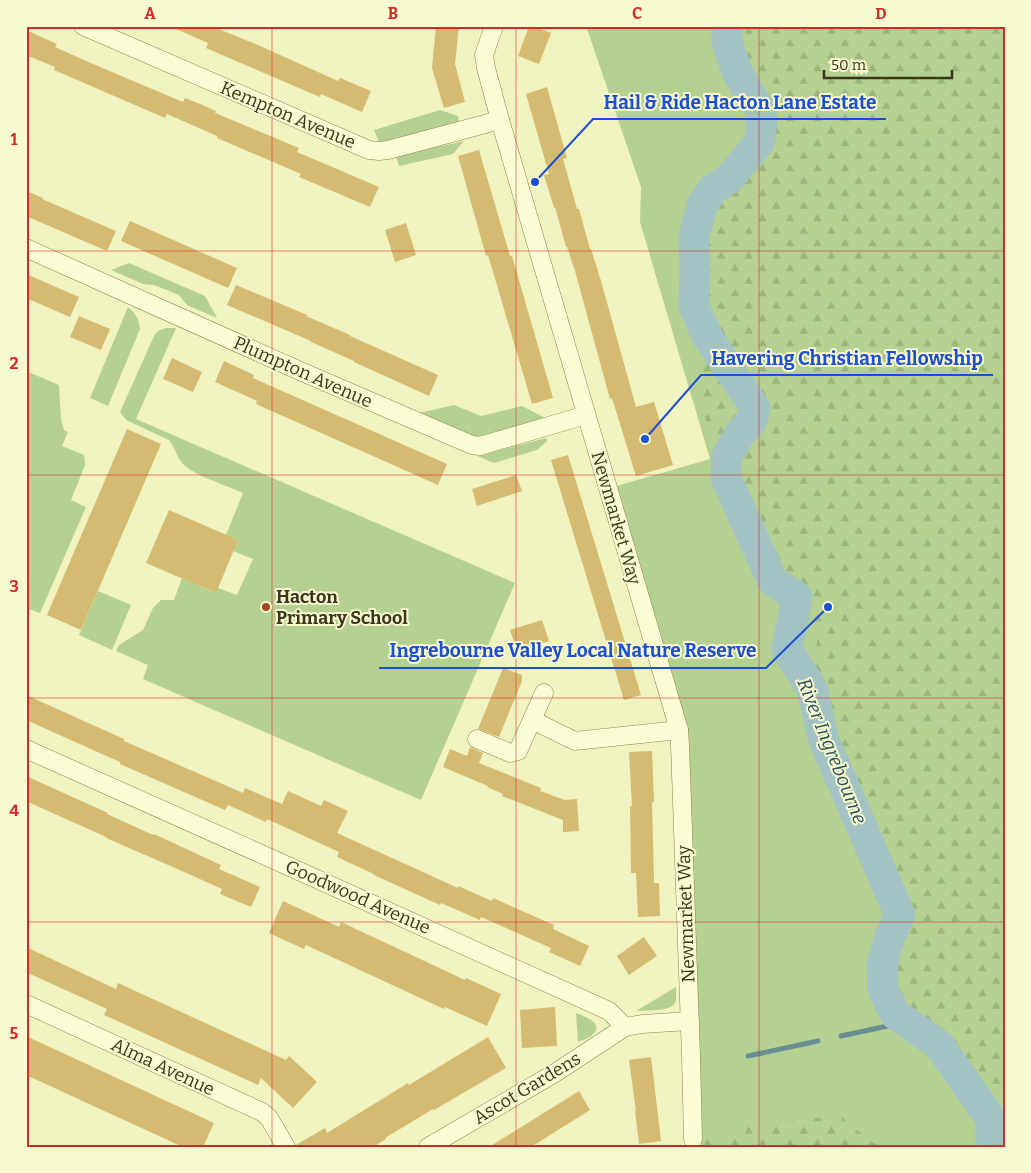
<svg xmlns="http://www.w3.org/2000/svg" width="1031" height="1173" viewBox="0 0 1031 1173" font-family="Bitter,serif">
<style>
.green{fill:#b5d192}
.forest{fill:url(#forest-firs)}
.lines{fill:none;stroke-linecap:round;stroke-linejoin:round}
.stream{stroke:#698f92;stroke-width:5}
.river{stroke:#a2c2c3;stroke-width:31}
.building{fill:#d4bb71}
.street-casing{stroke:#8c8555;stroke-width:19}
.street{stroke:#fbfcd3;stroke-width:18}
.grid{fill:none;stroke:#d62828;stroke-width:1;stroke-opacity:0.55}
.poi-dot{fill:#a1491f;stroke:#f7f9cf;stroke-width:2}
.labels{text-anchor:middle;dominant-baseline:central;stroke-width:4;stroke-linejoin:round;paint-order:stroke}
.street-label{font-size:18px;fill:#3a351b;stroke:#f7f9cf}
.poi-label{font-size:18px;font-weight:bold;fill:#3a351b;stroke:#f7f9cf;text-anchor:start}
.water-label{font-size:19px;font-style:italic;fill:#294e5c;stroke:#f7f9cf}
.leader{fill:none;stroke:#1d4ed8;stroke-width:2}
.callout-dot{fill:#1d4ed8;stroke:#f7f9cf;stroke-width:2}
.callout-label{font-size:19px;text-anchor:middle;font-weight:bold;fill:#1d4ed8;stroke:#f7f9cf;stroke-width:4;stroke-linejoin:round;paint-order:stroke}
.neatline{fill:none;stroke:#d62828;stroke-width:2}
.grid-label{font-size:16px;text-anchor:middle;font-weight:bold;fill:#d62828}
</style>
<defs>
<pattern id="forest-firs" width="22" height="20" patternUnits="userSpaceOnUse" patternTransform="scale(1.25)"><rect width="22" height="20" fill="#b5d192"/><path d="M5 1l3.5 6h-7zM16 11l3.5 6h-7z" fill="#9cb47d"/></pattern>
</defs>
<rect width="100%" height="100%" fill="#f0f2bf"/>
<!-- green -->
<g class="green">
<path d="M586,26h419v1121h-308l5,-1v-10l-14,-391 -73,-258 5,-2 90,-26 -70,-237 1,-35z"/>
<path d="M440,110l18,6 1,6 -79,23 -6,-15z"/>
<path d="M464,141l-11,13 -54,12 -3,-10z"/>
<path d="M129,263l76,33 12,22 -30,-13 -8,-10 -25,-10 -11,-1 -32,-14z"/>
<path d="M128,307c8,7 11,12 12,22l-32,77 -18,-8z"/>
<path d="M166,328h10l-40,91 379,164 -94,217 -278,-121 5,-14 -32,-14 3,-6 24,-15 10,-22 8,-8h13l8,-22 33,15 3,-5 19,7 16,-36 -20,-8 5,-11 -12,-5 17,-42c-15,-7 -50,-18 -60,-29 -6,-6 -8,-17 -14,-24l-43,-20 -6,-8 34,-76 4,-5z"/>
<path d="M26,371l33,14 2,35 3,10 4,2 -6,14 22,9 1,10 -14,35 15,7 -46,106 -14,-5z"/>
<path d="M454,405l27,11 41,-10 29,15 -72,18 -64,-25z"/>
<path d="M546,438l1,3 -10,9 -43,13 -17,-7z"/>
<path d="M98,591l33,14 -19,45 -33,-15z"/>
<path d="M676,987c0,5 1,12 -1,16 -5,9 -30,7 -39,8z"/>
<path d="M576,1013c7,3 29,10 17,21 -3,4 -10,6 -15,8z"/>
</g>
<!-- forest -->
<g class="forest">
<path d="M727,26h278v1099l-14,-6 -52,-74 -44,-31 -12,-24 -1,-25 8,-29 10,-21 -77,-177 -10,-47 5,-63 -46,-48 -46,-102 -11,5 1,-21 4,-15 -7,-5 -4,-5 -8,-42 -1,-32 -2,-10 9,-17 -13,-30 1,-36 -1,-34 8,-31 12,-17 15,-9 31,-39 2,-26 -25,-42 -10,-30z"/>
<path d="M839,1113l8,9 32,25 -177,-1v-10l43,-2v-8l88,-10z"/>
</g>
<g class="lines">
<!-- stream -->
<g class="stream">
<path d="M841,1036l65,-14"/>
<path d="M748,1056l70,-15"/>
</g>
<!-- river -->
<path class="river" d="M727,26v16l10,30 25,42 -2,27 -31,38 -15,9 -12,17 -8,31 1,34 -1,36 13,30 48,72 -3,12 -13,15 -12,21 -1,22 46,102 25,17 -10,52 26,42 10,47 77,177 -10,21 -8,29 1,25 12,24 44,31 52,74v28"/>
</g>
<!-- building -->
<g class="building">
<path d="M169,26h42l47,19 80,36 2,-3 31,13 -9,21 -41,-18 -1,3 -114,-49 2,-5z"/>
<path d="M436,26h23l-4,38 10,38 -21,6 -12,-40z"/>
<path d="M529,26h5l17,7 -12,31 -21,-8z"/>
<path d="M26,30l31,14 -2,3 38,17 90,38 2,-4 15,6 16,7 -1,2 84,35 -2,4 82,35 -9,20 -71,-30 2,-3 -84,-36v-2l-50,-22 -2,4 -111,-48 1,-3 -29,-12z"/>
<path d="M547,87l20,71 -4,1 14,50h2l11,40h1l10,32 35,126 18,-5 19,63 -37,11 -24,-78 -2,1 -35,-128 -8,-24h-1l-11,-40 -1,1 -10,-33 5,-1 -23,-80z"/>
<path d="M479,150l31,106h2l41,142 -21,6 -44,-149 -2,1 -28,-100z"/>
<path d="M26,191l17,7 -1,1 74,32 -9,20 -81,-35z"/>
<path d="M130,221l107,47 -9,20 -107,-47z"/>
<path d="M406,223l10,32 -21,7 -10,-32z"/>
<path d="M26,274l53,23 -9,20 -44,-19z"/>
<path d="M236,285l71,30 -1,1 44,19v1l88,39 -9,21 -75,-34v-1l-43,-19v-1l-84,-36z"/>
<path d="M79,316l31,13 -9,21 -31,-13z"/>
<path d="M172,358l30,14 -9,20 -30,-13z"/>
<path d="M224,361l30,14 -1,3 194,86 -9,21 -182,-81 1,-3 -42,-19z"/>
<path d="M127,429l34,15 -80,186 -34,-15z"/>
<path d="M568,455l73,240 -17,5 -73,-240z"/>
<path d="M516,475l6,16 -45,15 -5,-17z"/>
<path d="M169,510l69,30 -22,53 -70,-30z"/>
<path d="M542,620l7,21 -32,10 -7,-21z"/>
<path d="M503,668l19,7v6l-23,56 -21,-8z"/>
<path d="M26,695l98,44v2l119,52 2,-5 37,16 6,-13 33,15 3,-6 24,11 -11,22 121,55v-2l34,15 1,-3 61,27 -1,4 36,17 -9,20 -31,-14 2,-4 -70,-31 -1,3 -39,-17 -1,2 -66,-30v-1l-37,-17 2,-5 -72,-33 -1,3 -38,-17 -3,5 -105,-46v-2l-94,-42z"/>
<path d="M470,747l13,6 -4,10 62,25 -1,3 25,9 12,-1 2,32 -16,1v-12l-61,-24 1,-2 -16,-7 1,-1 -45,-19 7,-18 17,7z"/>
<path d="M652,751l2,51h-2l2,81h5l1,33 -22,1 -2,-44h-5l-1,-67h2l-3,-54z"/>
<path d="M26,776l82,37 -1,1 46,21 1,-1 67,31 -2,4 41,18 -9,20 -31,-13 2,-5 -40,-18 -76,-33v-1l-80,-36z"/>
<path d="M283,901l56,26 2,-5 124,58 1,-2 35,16 -14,32 -42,-19 -1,2 -138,-64 -2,4 -35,-16z"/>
<path d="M644,937l13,19 -28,19 -12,-19z"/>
<path d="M26,947l90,42 2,-6 168,77 3,-4 28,26 -24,26 -32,-30 -3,7 -154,-70 3,-6 -81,-37z"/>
<path d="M555,1007l2,39 -35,2 -2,-38z"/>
<path d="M26,1036l188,87 -11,24h-20l-157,-72z"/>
<path d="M488,1037l18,31 -72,42 -1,-1 -48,29 1,1 -13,8h-76l-1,-2 29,-17 2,5 81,-50 1,2z"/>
<path d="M651,1057l10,84 -22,3 -4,-33h1l-7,-51z"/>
<path d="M579,1091l11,19 -59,37h-42z"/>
</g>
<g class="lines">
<!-- street casing -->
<g class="street-casing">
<g id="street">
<path d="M83,26l286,124 10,1 9,-1 112,-30"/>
<path d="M494,26l-10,29 2,13 14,52 179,610 1,15 11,312 2,82"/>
<path d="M26,248l274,123 172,74 8,1 106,-31"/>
<path d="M532,720l43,21 104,-11"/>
<path d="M477,739l33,14 8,-2 26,-58"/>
<path d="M26,749l253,113 330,149 16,16"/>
<path d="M26,1004l236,108 7,6 17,29"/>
<path d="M428,1147l127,-74 70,-46 17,-3 48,-3"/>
</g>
</g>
<!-- street -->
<use href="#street" class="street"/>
</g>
<!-- grid -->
<path class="grid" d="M272,26v1121M516,26v1121M759,26v1121M26,251h979M26,475h979M26,698h979M26,922h979"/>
<!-- markers -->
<circle class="poi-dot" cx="266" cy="607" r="5"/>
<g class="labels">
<!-- street labels -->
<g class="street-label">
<text transform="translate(288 115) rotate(23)">Kempton Avenue</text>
<text transform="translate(303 372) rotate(24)">Plumpton Avenue</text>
<text transform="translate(616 518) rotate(74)">Newmarket Way</text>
<text transform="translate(358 897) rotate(24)">Goodwood Avenue</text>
<text transform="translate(686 914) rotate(-92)">Newmarket Way</text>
<text transform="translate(163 1067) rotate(25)">Alma Avenue</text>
<text transform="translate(527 1088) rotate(-31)">Ascot Gardens</text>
</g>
<!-- poi labels -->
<g class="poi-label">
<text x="276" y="597">Hacton<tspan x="276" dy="21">Primary School</tspan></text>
</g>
<!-- water labels -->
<g class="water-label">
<text transform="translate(832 751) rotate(68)">River Ingrebourne</text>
</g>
</g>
<!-- callouts -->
<path class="leader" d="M535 182L593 119H886M645 439L701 375H993M828 607L766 668H379"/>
<g class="callout-dot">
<circle cx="535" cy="182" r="5"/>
<circle cx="645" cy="439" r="5"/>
<circle cx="828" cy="607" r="5"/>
</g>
<g class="callout-label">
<text x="740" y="109">Hail &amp; Ride Hacton Lane Estate</text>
<text x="847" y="365">Havering Christian Fellowship</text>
<text x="573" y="657">Ingrebourne Valley Local Nature Reserve</text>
</g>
<!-- border -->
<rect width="1031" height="1173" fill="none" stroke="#f7f9cf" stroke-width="55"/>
<!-- scale -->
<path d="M824 70v8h128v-8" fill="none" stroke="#3a351b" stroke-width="2.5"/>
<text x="831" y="70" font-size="15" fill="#3a351b" stroke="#f7f9cf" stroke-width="4" paint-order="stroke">50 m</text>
<rect x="28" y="28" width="976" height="1118" class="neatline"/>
<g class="grid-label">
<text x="150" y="19">A</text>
<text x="393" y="19">B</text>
<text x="637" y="19">C</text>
<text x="881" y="19">D</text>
<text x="14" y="145">1</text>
<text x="14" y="369">2</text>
<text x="14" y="592">3</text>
<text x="14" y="816">4</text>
<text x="14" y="1039">5</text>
</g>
</svg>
